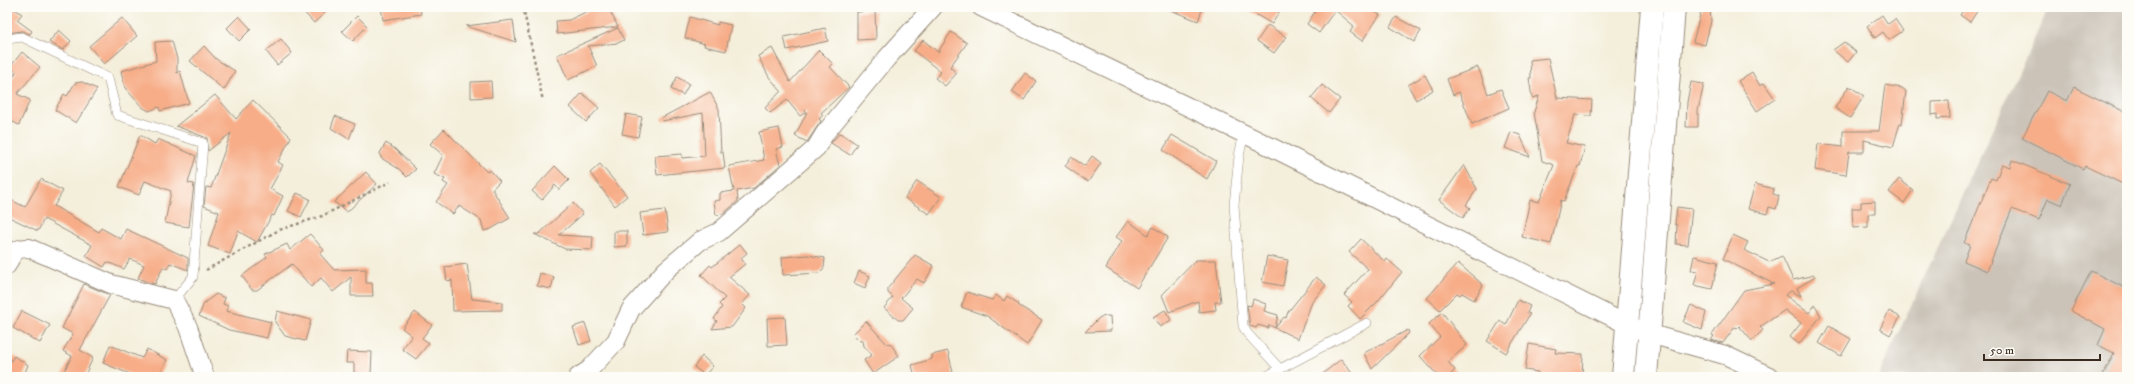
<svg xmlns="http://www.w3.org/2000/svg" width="2134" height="384" viewBox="0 0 2134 384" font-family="'IM FELL DW Pica',serif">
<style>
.industrial{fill:#cbc3b8}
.building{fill:#f7ad88}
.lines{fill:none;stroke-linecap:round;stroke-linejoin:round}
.service-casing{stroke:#988c7c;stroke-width:10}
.minor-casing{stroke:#988c7c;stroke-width:20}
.trunk-casing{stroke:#988c7c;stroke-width:24}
.path{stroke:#988c7c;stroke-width:2.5;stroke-dasharray:3 3;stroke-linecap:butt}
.service{stroke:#fff;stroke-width:9}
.minor{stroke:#fff;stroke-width:18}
.trunk{stroke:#fff;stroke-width:22}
</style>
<rect width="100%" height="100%" fill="#fdfcf7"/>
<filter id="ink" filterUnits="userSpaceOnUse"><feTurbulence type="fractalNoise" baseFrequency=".025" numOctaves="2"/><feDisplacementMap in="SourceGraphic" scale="8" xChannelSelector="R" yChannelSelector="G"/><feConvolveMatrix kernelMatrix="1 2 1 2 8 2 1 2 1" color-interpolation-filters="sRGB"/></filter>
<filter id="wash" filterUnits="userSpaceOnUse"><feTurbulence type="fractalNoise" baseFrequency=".012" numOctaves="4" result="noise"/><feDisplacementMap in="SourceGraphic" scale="16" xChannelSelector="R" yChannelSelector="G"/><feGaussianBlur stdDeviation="0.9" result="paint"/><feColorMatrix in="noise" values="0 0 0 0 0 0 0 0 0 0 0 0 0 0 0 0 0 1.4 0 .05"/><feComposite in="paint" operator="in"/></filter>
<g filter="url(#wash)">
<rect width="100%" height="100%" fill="#f4efdb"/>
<!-- industrial -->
<path class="industrial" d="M2049,7h78v370h-249z"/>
<g id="blocks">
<!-- building -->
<g class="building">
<path d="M7,7h5l10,7 -5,6 15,11 -2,3 -8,-3 -15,2z"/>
<path d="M299,7h32l-17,16z"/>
<path d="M381,7h39l1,7 -38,6z"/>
<path d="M596,7h12l10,20 -61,7 -1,-13 13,-1z"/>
<path d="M1163,7h40l-5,14z"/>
<path d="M1243,7h39l-10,17z"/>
<path d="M1318,7h50l12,8 -18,26 -12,-9 4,-6 -19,-16 -16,23 -12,-9z"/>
<path d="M1702,7h8l1,14 -6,24 -12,-3z"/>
<path d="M1965,7h15l-10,15 -10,-7z"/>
<path d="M875,11l1,28 -19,1v-28z"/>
<path d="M1882,15l6,9 7,-5 8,12 -14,9 -6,-8 -8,6 -8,-12z"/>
<path d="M239,16l12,13 -12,12 -12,-13z"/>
<path d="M357,16l10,10 -14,15 -11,-10z"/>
<path d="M690,17l28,8v-3l13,3 -5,26 -22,-5 1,-2 -20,-6z"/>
<path d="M1396,17l25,14 -7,11 -24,-15z"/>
<path d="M122,18l15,18 -33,28 -15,-18z"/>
<path d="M513,20l3,22 -50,-16z"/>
<path d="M1268,25l18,12 -12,16 -17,-12z"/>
<path d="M618,28l6,12 -6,3 -30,3 9,20 -29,14 -11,-25z"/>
<path d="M825,28l3,13 -41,9 -3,-13z"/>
<path d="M59,30l12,11 -8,9 -14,-8z"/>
<path d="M951,32l16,11 -17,24 7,6 -12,13 -10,-8 6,-6 -27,-21 9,-11 15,12z"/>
<path d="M281,39l11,14 -15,12 -11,-14z"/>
<path d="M172,41l5,18v14l3,-2 9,32 -29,8 -1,-4 -10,4 -7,-4 -17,-19 -4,-17 35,-10 -1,-19z"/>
<path d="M1844,42l12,10 -8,10 -15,-12z"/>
<path d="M204,46l12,13 19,12 -11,19 -34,-29z"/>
<path d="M772,48l18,34 29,-32 14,14 -3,3 19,20 -28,26 2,2 -4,4 2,2 -14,21 -12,-6 12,-24 -2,-2 1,2 -6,4 -13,-16 -17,13 -5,-5 16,-17 -12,-14 -11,-21z"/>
<path d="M22,52l18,15 -23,27 13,6 -11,25 -12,-6v-30l9,-17 -6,-5z"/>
<path d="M1548,58l9,40 35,2 -1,16 -16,-1 -9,28 19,4 -5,19h-2l-14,35 -3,-1 -10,44 -29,-7 8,-37 9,2 15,-37 -12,-4 -8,-49 5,-16 -7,2 -3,-20h2l-1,-18z"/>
<path d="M1478,67l10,27 13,-5 8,19 -37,16 -13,-32 -6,3 -6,-16z"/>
<path d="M1752,72l8,14 4,-3 11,16 -18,12 -19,-30z"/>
<path d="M1025,73l11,8 -12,19 -12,-8z"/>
<path d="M1425,75l8,15 -17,10 -8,-15z"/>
<path d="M677,77l12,7 -6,11 -12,-6z"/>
<path d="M491,81l1,16 -21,1v-16z"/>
<path d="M82,82l15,7 -21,34 -21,-13 9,-16 3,2 8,-13z"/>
<path d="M1691,82l13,2 -6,26v17h-12l1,-25z"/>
<path d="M1322,85l18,14 -11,14 -18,-15z"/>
<path d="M1885,85l17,3 4,3 -4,33 -2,-1 -7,24 -29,-7v12h-15l-3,23 -31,-5 3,-26 25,3v-16h36z"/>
<path d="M1849,86l15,10 -14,22 -15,-10z"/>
<path d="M2074,87l53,26v73l-42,-20 -2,3 -61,-31 25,-47 20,10z"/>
<path d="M710,92l9,17 2,44 2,-1 2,16 -68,7 -2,-19 27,-2v4l23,-2 -2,-43 -41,8 -1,-3z"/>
<path d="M582,93l17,15 -13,14 -16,-15z"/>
<path d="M215,95l21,24 17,-19 38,37 -13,25 5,3 -13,24 13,7 -9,20 -2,-1 -15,27 -19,-11 -8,23 -22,-8 11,-34 -15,-6 2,-19 5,1 20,-55 -23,18 -1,-13 -31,-12z"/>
<path d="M1949,101l1,17 -13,1v-5l-5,1v-13z"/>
<path d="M626,114l16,3 -4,20 -16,-3z"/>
<path d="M335,116l20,8 -6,15 -18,-11z"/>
<path d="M779,128l4,19 -7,2 4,16 -26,23 -17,3 1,10 -15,13 -7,1 -2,-14 6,-1v-7l14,-2 -5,-25 35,-6 -5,-28z"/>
<path d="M444,129l43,43 3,-2 10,11 -8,8 18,29 -19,11 -7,2 -3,-11 -22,-14 -6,8 -17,-12 12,-17 -5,-3 2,-3 -11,-5 9,-19 -13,-11z"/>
<path d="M1511,132l9,3 10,22 -25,-9z"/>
<path d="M840,133l17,11 -7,11 -19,-12z"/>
<path d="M140,135l15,9 3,-5 38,17 -8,27 6,1 -5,43 -24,-4 6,-32 -26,-10 -6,14 -20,-8z"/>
<path d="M1172,135l44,26 -9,18 -44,-29z"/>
<path d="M386,143l9,6 21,20 -9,8 -8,-8 -18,-11 -1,-5z"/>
<path d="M1092,156l9,7 -13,19 -23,-16 6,-9 14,9z"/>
<path d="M2012,160l58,24 -8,21 -14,-6 -9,21 -27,-11 -25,62 -23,-10 6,-16 -6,-2 27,-65 5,2 6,-16 8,3z"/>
<path d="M600,164l27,32 -12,10 -25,-33z"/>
<path d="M1464,165l13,24 -11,16 4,3 -7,10 -24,-18z"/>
<path d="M555,166l14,14 -10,10 -4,-5 -13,15 -10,-9z"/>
<path d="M366,172l11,12 -30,28 -13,-10z"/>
<path d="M41,179l22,12 -9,15 45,26 2,-4 20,11 5,-10 62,29v12l-18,-7 -3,6 -4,-2 -8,17 -8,-2 -9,-4 6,-13 -14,-6 -6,10 -17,-7 -3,5 -18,-11 6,-11 -48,-26 -6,12 -31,-15v-18l18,9z"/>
<path d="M1899,179l14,11 -9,13 -15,-11z"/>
<path d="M917,181l24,16 -12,17 -24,-16z"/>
<path d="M1755,184l19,5 -1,5 6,2 -3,13 -7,-2 -2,7 -19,-5z"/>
<path d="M297,193l13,6 -9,18 -13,-6z"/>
<path d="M1875,201v13h-7v13l-15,1 -1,-20h9v-6z"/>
<path d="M573,203l10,11 -24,21 34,2 -1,13 -27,-1 -31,-15h5z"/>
<path d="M1677,207l15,2 -4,36 -12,-1 1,-19 -2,-1z"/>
<path d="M665,210l3,22 -25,3 -3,-22z"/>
<path d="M1128,221l20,14 5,-8 15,10 -31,51 -31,-20 16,-27 -6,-4z"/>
<path d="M614,231h13v15l-13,1z"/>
<path d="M310,234l14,16 -4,4 14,16 32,-1v14h6l1,13h-22v-19l-18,15 -12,-14 -10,9 -19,-23 -35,26h-5l-10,-14 25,-19 -2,-3 22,-10 3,6z"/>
<path d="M1733,235l15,7 -4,8 25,12 13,-6 11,24 21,-5 1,2 -18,11 4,8 -10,-5 -6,4 24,18 6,-8 6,11 -22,28 -9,-7 11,-14 -16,-13 -25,17 3,3 -11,11 -13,-15 -2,2 -2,-1 -12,16 -12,-3 3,-4 -2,-1 32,-45 30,-6 -51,-25z"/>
<path d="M1361,239l24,23 2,-3 15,13 -25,30 -17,17 -12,-13 4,-4 -8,-7 24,-26 -19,-17z"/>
<path d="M740,244l7,9 -6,5 4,6 -16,13 21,18 -8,9 4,4 -14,19 -20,2 5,-8 -3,-2 8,-12 -3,-3 6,-6 -24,-23 9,-10 2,2z"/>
<path d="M808,255l17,3 -1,10 -5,5 -36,2 -1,-18z"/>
<path d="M915,255l19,11 -10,17 -7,-4 -16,19 12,10 -10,12h-5l-14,-12 9,-11 -5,-4v-5z"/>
<path d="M1267,256l21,4 -5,26 -21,-4z"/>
<path d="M1694,256l24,6 -6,27 -18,-4 4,-14 -7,-1z"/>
<path d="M1196,260h20l5,42h-6l1,8 -17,2 -1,-11 -29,11 -7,-17z"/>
<path d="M1458,263l25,22 -9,15 -12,-7 -2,2 -3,-2 -17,17 -13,-12z"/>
<path d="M467,264l5,35 30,3v8l-49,1 -1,-31 -5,1 -2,-14z"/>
<path d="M859,271l11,5 -5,12 -11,-5z"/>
<path d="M2091,271l36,18v73l-7,15h-18l12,-24 -16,-8 7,-16 -34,-18z"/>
<path d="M540,273l14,4 -3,12 -14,-3z"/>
<path d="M1316,277l10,8 -14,17 -14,37 -29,-14 -1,3 -10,-3 -2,3 -6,-2 -3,-21 4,1 2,-7 13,5 -2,7 14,4 -3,13 9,-11 2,1 2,-6z"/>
<path d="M84,284l26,11 -30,55 13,8 -9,19h-23l11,-21 -9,-5 10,-17 -11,-6z"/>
<path d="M967,292l25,8 4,-5 8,6 3,-5 12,8 -1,1 24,15 -15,25 -40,-29 -26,-9z"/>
<path d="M216,294l9,4 -2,6 5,2 -2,5 45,11 -4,16 -38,-8 -30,-14 5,-13z"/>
<path d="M1518,300l12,6 -3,7 3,1 -24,39 -19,-12 13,-20 6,4z"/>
<path d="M1691,305l15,7 -4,18 -19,-8z"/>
<path d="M1165,310l6,10 -11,7 -7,-10z"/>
<path d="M22,311l28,14 -10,18 -27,-15z"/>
<path d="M277,311l34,9 -6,21 -20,-5 -10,-14z"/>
<path d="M1889,311l11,6 -10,18 -10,-6z"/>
<path d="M415,312l17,13 -10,13 7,5 -13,16 -14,-10 10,-13 -10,-8z"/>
<path d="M1442,312l25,33 -19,17 7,8 -7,7h-9l-19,-21 20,-19 -11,-13z"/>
<path d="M1110,316l1,15 -26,1 15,-15z"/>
<path d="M785,317l2,28 -19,1 -1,-28z"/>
<path d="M866,321l21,23 3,-1 9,13 -26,18 -9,-14 8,-5 -8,-9 -1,-5h-3l-7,-7z"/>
<path d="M585,323l6,18 -12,4 -6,-18z"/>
<path d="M1829,326l22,13 -10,17 -22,-13z"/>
<path d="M1408,330l1,3 -37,36 -8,-16z"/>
<path d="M1529,344l27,5 -1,4 28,1 -1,23h-45l1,-5 -13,-2z"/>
<path d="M110,345l32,13 5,-9 20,11 -9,17h-21l-34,-14z"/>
<path d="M347,351l25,1 -1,22 -17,-1v-10h-8z"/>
<path d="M948,351l6,26h-39l-3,-12 20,-6v-4z"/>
<path d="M14,356l14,9 -5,12h-16v-10z"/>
<path d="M702,356l11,10 -8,9 -11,-8z"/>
<path d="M1341,359l14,18h-36z"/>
</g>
</g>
</g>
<g filter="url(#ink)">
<use href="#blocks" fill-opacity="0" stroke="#988c7c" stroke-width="1"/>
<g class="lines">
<!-- service casing -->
<g class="service-casing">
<g id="service">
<path d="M7,39l15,-2 86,41 9,37 86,28 -10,134 -19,23"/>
<path d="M1244,133l-5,23 -5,49 9,121 4,7 32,35"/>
<path d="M1265,377l102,-54"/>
</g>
</g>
<!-- minor casing -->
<g class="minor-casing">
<g id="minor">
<path d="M981,7l278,134 369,184 22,9 75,21 46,22"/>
<path d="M7,265c5,-11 8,-18 22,-17l82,36 63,16 14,27 17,50"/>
<path d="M578,377l11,-7 27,-29 15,-32 35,-39 34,-29 19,-9 97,-84 9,-15 62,-75 46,-51"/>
</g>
</g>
<!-- trunk casing -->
<g class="trunk-casing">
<g id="trunk">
<path d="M1623,377l29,-370"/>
<path d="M1646,377l28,-370"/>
</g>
</g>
<!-- path -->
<g class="path">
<path d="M523,7l20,94"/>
<path d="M206,270l73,-40 43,-14 68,-34"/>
</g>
<!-- service -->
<use href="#service" class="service"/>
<!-- minor -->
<use href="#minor" class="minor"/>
<!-- trunk -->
<use href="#trunk" class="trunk"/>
</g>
</g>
<!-- margin -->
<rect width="2134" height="384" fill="none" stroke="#fdfcf7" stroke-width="24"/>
<!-- scale -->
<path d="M1984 354v6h116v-6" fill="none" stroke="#3b2a1e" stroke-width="2"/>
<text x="1990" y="354" font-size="12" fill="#3b2a1e" stroke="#fdfcf7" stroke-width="3" paint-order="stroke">50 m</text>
</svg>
